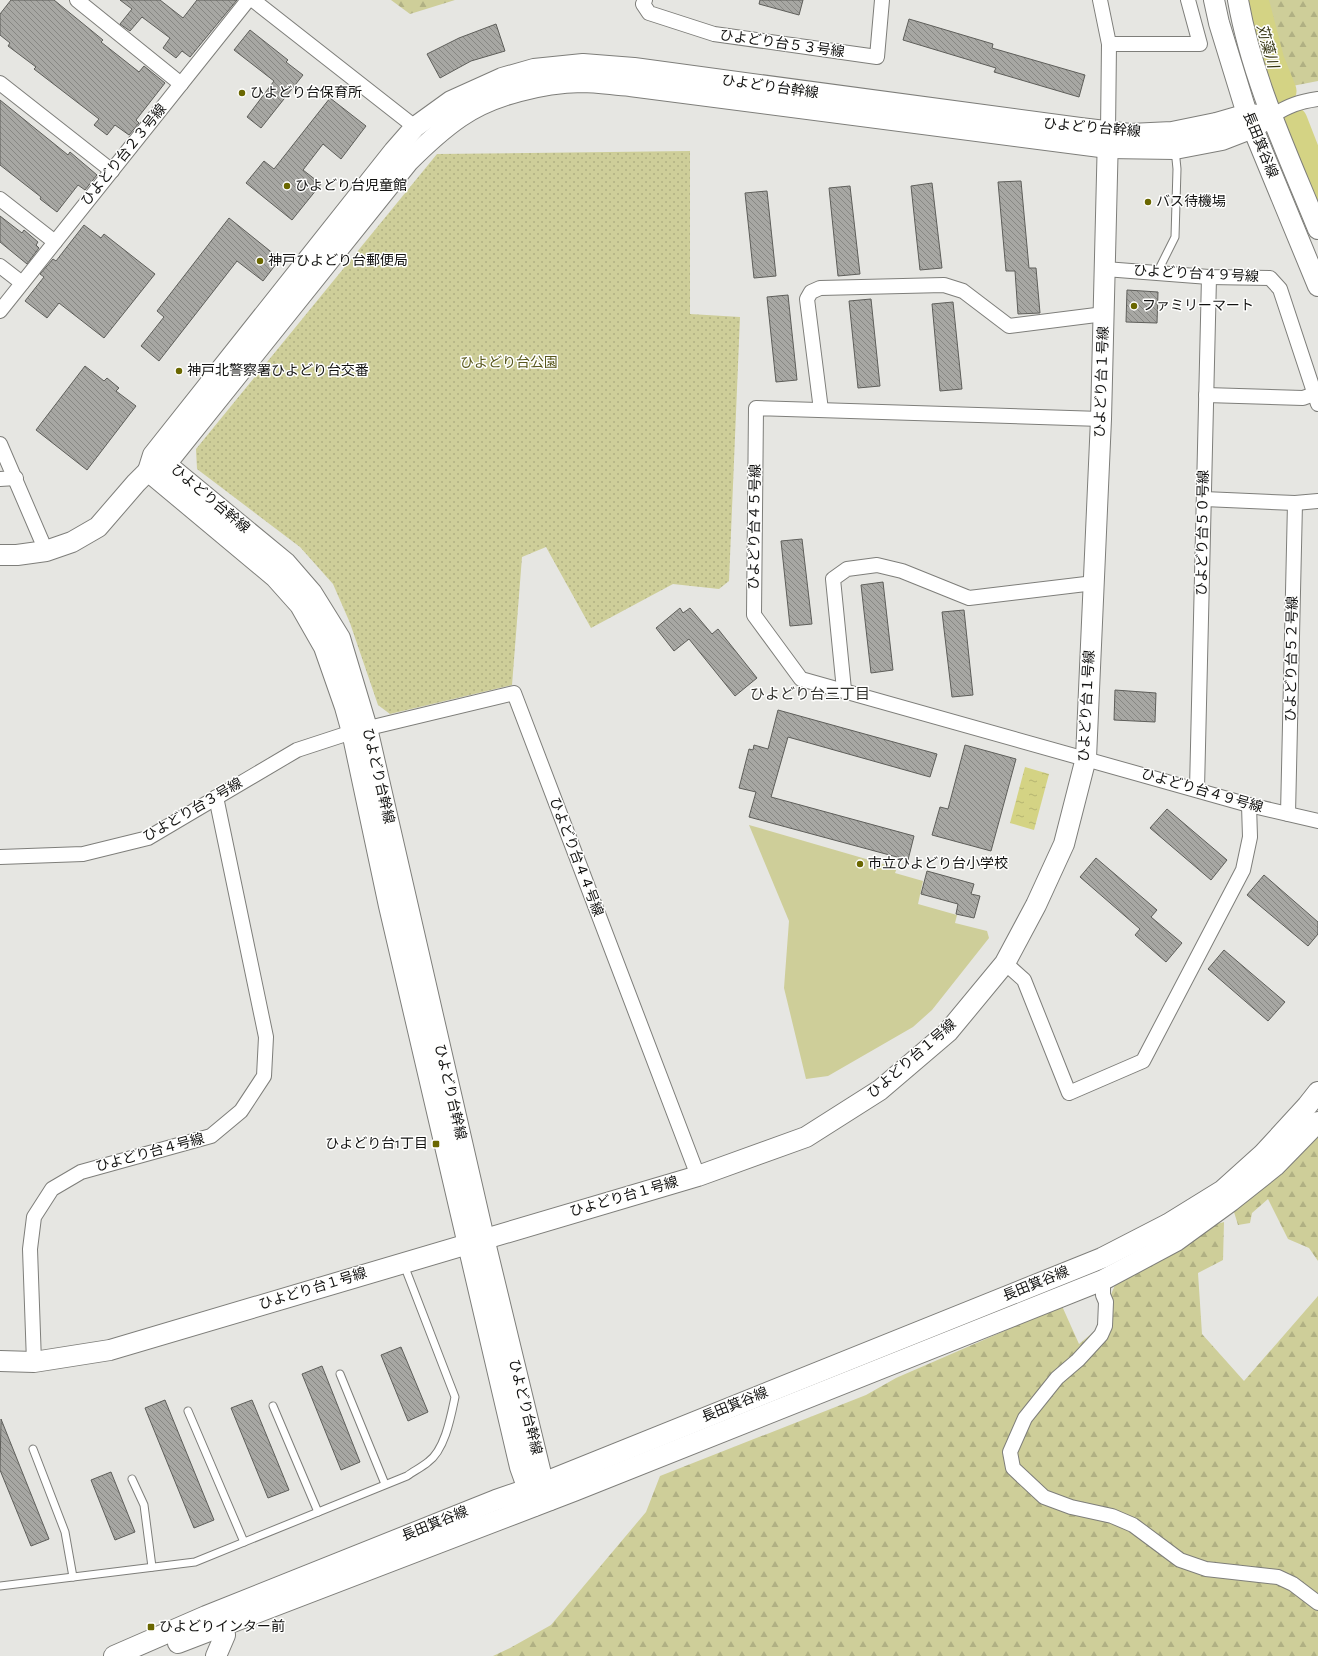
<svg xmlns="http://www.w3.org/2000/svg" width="1318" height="1656" viewBox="0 0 1318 1656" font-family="'Alegreya Sans','Noto Sans JP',sans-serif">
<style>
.grass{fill:url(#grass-dots)}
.forest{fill:url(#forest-firs)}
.garden{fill:#cece99}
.water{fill:url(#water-ripples)}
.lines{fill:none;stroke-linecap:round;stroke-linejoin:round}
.river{stroke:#d4d384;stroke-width:29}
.building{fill:url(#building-back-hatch);stroke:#5e5e5a}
.lane-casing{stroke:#7e7e7a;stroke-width:9}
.street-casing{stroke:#7e7e7a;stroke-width:16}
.secondary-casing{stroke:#7e7e7a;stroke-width:22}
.lane{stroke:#fff;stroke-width:7}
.street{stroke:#fff;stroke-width:14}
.secondary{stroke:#fff;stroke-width:20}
.poi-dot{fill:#6a6700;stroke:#fffffe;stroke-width:1.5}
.labels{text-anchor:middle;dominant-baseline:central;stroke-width:3;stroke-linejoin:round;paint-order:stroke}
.street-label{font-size:14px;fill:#121211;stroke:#fffffe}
.poi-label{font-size:14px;fill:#121211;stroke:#fffffe;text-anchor:start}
.park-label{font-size:14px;fill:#57561b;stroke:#fffffe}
.water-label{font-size:15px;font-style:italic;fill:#373714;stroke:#fffffe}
.neighbourhood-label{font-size:15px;fill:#343430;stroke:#fffffe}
</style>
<defs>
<pattern id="grass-dots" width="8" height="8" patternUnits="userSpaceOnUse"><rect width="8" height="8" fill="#cece99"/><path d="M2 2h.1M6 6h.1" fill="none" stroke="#b0b083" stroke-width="1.8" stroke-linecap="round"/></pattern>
<pattern id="forest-firs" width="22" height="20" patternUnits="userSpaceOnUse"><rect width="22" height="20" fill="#cece99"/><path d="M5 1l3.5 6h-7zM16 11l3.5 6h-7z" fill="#b0b083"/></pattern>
<pattern id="water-ripples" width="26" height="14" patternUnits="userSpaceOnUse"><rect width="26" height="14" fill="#d4d384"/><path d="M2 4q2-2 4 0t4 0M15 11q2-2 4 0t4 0" fill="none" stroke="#b5b471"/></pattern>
<pattern id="building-back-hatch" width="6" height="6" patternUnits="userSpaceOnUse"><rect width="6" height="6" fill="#a7a7a3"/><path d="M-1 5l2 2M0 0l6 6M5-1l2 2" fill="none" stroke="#878783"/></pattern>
</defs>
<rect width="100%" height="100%" fill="#e6e6e2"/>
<!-- grass -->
<path class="grass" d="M690,151v163l50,3 -11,264 -10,8 -46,-5 -82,44 -45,-81 -24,10 -10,128 -122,29 -12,-9 -28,-82 -17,-39 -33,-37 -103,-78 -1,-20 241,-295z"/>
<!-- forest -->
<g class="forest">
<path d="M391,0h64l-45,14z"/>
<path d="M1250,0h68v81l-31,6 -35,-75z"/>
<path d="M1318,1130v131l-9,-13 -21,-9 -20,-40 -16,14 -2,10 -12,2 -4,-13 49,-42z"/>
<path d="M1224,1222l-1,38 -25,13 4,61 42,47 74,-85v360h-825l17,-8 41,-23 95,-113 14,-36 206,-81 30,-17 166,-72 17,38 17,-14 19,-45 55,-32 36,-26z"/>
</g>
<!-- garden -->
<path class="garden" d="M749,825l148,43 -2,5 28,8 -5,23 39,11 -2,8 32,8 2,7 -57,72 -19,17 -85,49 -22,3 -22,-91 5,-67z"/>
<!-- water -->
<path class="water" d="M1025,767l24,7 -15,56 -24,-7z"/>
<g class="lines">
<!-- river -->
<g class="river">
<path d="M1254,0l16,61 12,30"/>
<path d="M1293,121l25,64"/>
</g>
</g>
<!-- building -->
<g class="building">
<path d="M11,0h43l49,40 -2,2 38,30 5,-6 21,17 -29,37 3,3 -10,12 -14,-10 -8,10 -13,-10 5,-6 -65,-50 2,-2 -28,-21 2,-3 -10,-8v-21z"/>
<path d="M120,0h40l23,18 14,-18h40l-47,57 -8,-6 -6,7 -13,-10 7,-10 -28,-21 -12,14 -10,-7 12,-15z"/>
<path d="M760,0h43l-4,15 -40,-11z"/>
<path d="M909,19l84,25 -1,4 93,27 -6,22 -85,-25 2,-4 -93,-28z"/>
<path d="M496,24l9,27 -34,10 -31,17 -13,-24 32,-16z"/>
<path d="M250,30l38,30 -2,2 17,13 -42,53 -14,-11 27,-36 -40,-31z"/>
<path d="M330,98l36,28 -25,33 -18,-15 -20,26 18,14 -29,36 -46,-37 18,-22 10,8z"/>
<path d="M0,100l68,55 2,-3 27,23 -12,15 -7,-5 -21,27 -17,-13 1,-2 -41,-32z"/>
<path d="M1021,181l8,87h7l4,45 -22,1 -3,-43h-9l-8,-89z"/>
<path d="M932,183l10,85 -22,2 -9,-84z"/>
<path d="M850,186l10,88 -22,2 -9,-88z"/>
<path d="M767,191l9,85 -22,2 -9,-85z"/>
<path d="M0,216l22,17 2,-3 14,12 -2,3 3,3 -12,16 -27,-22z"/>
<path d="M229,218l51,41 -17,22 -26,-20 -78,100 -18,-15 23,-29 -7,-6z"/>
<path d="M84,225l17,13 3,-4 51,40 -51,64 -45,-35 -12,15 -22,-17 19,-24 -4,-3 13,-15 3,2z"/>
<path d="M1127,290l31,2 -1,31 -31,-1z"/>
<path d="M788,295l9,85 -21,2 -9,-85z"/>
<path d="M871,299l9,87 -22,2 -9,-87z"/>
<path d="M953,302l9,87 -22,2 -8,-87z"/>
<path d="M85,366l19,15 3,-3 12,10 -3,3 20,15 -49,64 -51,-40z"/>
<path d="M802,539l10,85 -22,2 -9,-85z"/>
<path d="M883,582l10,88 -22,3 -10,-88z"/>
<path d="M680,608l3,5 7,-5 22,26 6,-5 39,49 -22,18 -46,-57 -15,12 -18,-23z"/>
<path d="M964,610l9,85 -21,2 -10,-85z"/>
<path d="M1115,690l41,3 -1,29 -41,-2z"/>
<path d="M778,710l159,44 -7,23 -142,-40 -17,60 143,39 -6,24 -159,-43 7,-25 -17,-4 10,-39 4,1 1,-5 14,4z"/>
<path d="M965,745l51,14 -25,92 -59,-16 8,-28 8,2z"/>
<path d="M1167,809l60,51 -16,20 -61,-52z"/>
<path d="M1096,858l61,52 -6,7 31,26 -16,19 -31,-27 5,-6 -60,-52z"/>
<path d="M927,871l47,13 -3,10 9,2 -6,22 -18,-4 2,-10 -37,-10z"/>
<path d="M1264,875l54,47v12l-10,12 -61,-51z"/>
<path d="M1224,950l61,52 -17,19 -60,-52z"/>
<path d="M401,1347l27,65 -20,9 -27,-66z"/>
<path d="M322,1366l38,96 -19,8 -39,-96z"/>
<path d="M165,1400l49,120 -20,8 -49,-120z"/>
<path d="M252,1400l37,90 -21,8 -37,-90z"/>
<path d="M1,1419l48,120 -18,7 -31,-76z"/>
<path d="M111,1472l24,60 -20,8 -24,-60z"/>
</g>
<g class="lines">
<!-- lane casing -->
<g class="lane-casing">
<g id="lane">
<path d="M1157,273l18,-36 2,-68 -2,-20"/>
<path d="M340,1374l45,110"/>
<path d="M273,1406l45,106"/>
<path d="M188,1411l56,131"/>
<path d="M33,1449l32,83 8,45"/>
<path d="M132,1479l12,26 8,62"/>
<path d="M0,1586l195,-24 212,-86c7,-5 15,-9 21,-14 17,-12 23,-46 27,-65l-51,-132"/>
</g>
</g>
<!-- street casing -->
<g class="street-casing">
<g id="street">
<path d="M77,0l104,84"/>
<path d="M253,0l162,127"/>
<path d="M645,0l-2,4 6,9 65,21 163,23 5,-57"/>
<path d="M1100,0l9,44 -1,87"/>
<path d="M1109,44h91l-12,-44"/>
<path d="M0,83l112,88"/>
<path d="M1272,116c17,-11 27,-14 46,-17"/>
<path d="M0,199l55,43"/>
<path d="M0,266l22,17"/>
<path d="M1105,269l104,8 61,1 10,11 38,115"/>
<path d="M0,311l248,-311"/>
<path d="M1206,395l97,3 11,-4"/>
<path d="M821,410l-14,-111 4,-7 9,-4 124,-3 19,6 46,35 95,-12"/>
<path d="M1101,419l-345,-11 -2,207 47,64 448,126 69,16"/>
<path d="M0,444l46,107"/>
<path d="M0,479l16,-1"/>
<path d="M1204,499l91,4 23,-2"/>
<path d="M844,690l-11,-111 14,-10 30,-4 25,6 67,27 125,-15"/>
<path d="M1197,789l12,-512"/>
<path d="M1288,814l7,-311"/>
<path d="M0,857l83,-3 65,-16 149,-88 55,-18 162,-39 184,483"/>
<path d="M1005,963l19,17 45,113 74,-32 100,-191 7,-33 -1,-32"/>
<path d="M1103,1280v15l3,7 -1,24 -4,9 -23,25 -21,18 -32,40 -15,34 3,16 31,29 27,10 41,9 21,9 47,35 26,9 72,8 15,7 25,19"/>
<path d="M34,1362l-4,-113 4,-32 18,-28 29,-17 130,-36 30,-25 23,-35 2,-39 -50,-240"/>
</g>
</g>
<!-- secondary casing -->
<g class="secondary-casing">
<g id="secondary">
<path d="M1214,0l5,23 28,91 71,172"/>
<path d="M1238,0c14,79 50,155 80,229"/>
<path d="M0,555h17l29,-4 26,-9 26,-15 38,-44 12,-12 12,-5"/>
<path d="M0,1361l34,1 76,-12 588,-174 108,-39 74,-47 68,-58 57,-69 31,-58 28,-61 22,-86 15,-339 7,-284"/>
<path d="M550,1500l-7,-18 -59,-244 -117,-510 -27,-90 -28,-45 -26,-30 -120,-99 242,-302c16,-16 33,-32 52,-45 33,-23 83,-34 122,-35 16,0 32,3 48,4l478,62 67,1 47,-9 31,-12 19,-12"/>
<path d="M534,1506l-14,-39 -47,-201 -84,-360 -37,-174 -7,-25 -21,-60 -24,-42 -25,-28 -127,-106 5,-16 241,-304 21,-24 36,-26 51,-23 32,-9 49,-5 51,4 446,60 50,6 42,-2 44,-9 31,-9 25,2"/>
<path d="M178,1643l396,-152 529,-211 73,-39 55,-40 44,-35 43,-44"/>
<path d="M114,1656l92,-40 290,-116 32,-11 574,-231 66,-34 55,-34 40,-36 44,-48 11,-14"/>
<path d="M216,1656l9,-21"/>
</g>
</g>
<!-- lane -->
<use href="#lane" class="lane"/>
<!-- street -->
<use href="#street" class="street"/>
<!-- secondary -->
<use href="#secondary" class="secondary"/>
</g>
<!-- markers -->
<g class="poi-dot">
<circle cx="242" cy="93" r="4"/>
<circle cx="287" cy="186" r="4"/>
<circle cx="1148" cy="202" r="4"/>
<circle cx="260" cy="261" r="4"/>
<circle cx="1134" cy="306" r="4"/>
<circle cx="179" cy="371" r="4"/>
<circle cx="860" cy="864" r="4"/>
<rect x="432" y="1140" width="8" height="8" rx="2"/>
<rect x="147" y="1623" width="8" height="8" rx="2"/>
</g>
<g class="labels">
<!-- street labels -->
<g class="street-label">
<text transform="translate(782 44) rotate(8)">ひよどり台５３号線</text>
<text transform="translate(770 87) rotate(8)">ひよどり台幹線</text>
<text transform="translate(1092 128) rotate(5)">ひよどり台幹線</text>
<text transform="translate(1260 145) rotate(68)">長田箕谷線</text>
<text transform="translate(124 155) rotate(-51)">ひよどり台２３号線</text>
<text transform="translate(1196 274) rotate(3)">ひよどり台４９号線</text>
<text transform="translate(1102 382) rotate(-88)">ひよどり台１号線</text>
<text transform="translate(210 499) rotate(40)">ひよどり台幹線</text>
<text transform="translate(755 527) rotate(-89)">ひよどり台４５号線</text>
<text transform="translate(1203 533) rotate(-89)">ひよどり台５０号線</text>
<text transform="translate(1292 659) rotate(-89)">ひよどり台５２号線</text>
<text transform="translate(1087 706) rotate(-87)">ひよどり台１号線</text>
<text transform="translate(378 776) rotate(77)">ひよどり台幹線</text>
<text transform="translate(1202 791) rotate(16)">ひよどり台４９号線</text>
<text transform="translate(193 810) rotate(-30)">ひよどり台３号線</text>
<text transform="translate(576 857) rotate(69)">ひよどり台４４号線</text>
<text transform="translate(912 1059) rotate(-41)">ひよどり台１号線</text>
<text transform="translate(450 1092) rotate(77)">ひよどり台幹線</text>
<text transform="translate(150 1153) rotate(-15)">ひよどり台４号線</text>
<text transform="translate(624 1197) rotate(-16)">ひよどり台１号線</text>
<text transform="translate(1036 1284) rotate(-22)">長田箕谷線</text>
<text transform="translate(313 1289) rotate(-17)">ひよどり台１号線</text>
<text transform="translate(735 1405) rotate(-22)">長田箕谷線</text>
<text transform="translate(525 1407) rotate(76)">ひよどり台幹線</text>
<text transform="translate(435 1524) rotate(-22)">長田箕谷線</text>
</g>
<!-- poi labels -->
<g class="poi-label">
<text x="250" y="93">ひよどり台保育所</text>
<text x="295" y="186">ひよどり台児童館</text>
<text x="1156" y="202">バス待機場</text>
<text x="268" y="261">神戸ひよどり台郵便局</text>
<text x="1142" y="306">ファミリーマート</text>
<text x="187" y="371">神戸北警察署ひよどり台交番</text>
<text x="868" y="864">市立ひよどり台小学校</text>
<text x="428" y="1144" text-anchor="end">ひよどり台1丁目</text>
<text x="159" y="1627">ひよどりインター前</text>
</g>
<!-- park labels -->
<g class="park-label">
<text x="509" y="363">ひよどり台公園</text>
</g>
<!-- water labels -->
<g class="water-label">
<text transform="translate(1267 46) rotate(74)">苅藻川</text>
</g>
<!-- neighbourhood labels -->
<g class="neighbourhood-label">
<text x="810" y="694">ひよどり台三丁目</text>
</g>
</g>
</svg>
